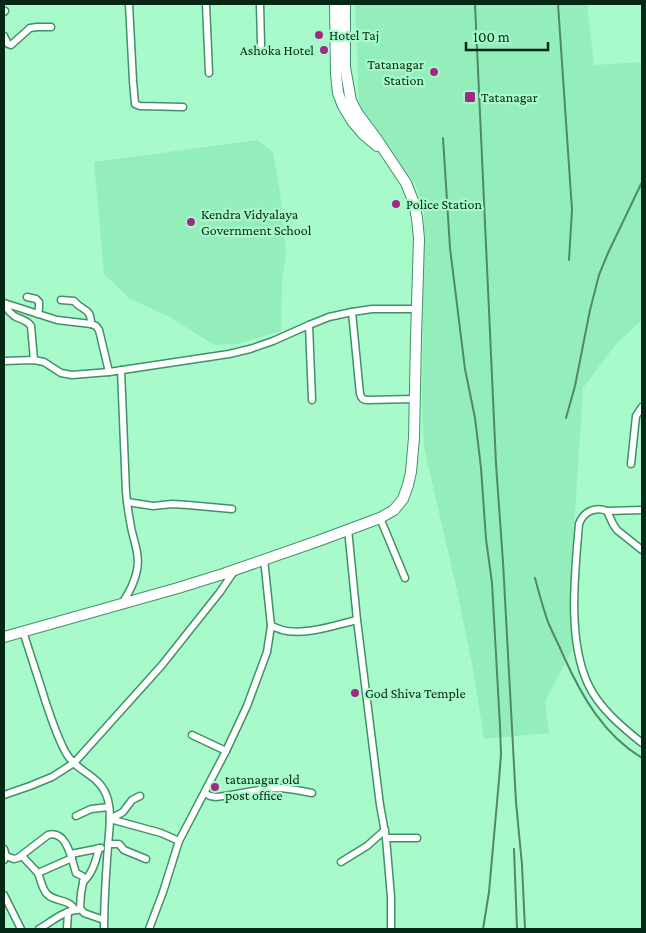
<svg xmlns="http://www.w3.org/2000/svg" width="646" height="933" viewBox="0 0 646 933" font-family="'Crimson Pro',serif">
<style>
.built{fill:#94eebc}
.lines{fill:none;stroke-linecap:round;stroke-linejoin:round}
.minor-casing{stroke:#409167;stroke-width:9}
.primary-casing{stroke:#409167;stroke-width:12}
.minor{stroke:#fff;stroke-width:6}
.primary{stroke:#fff;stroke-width:10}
.rail{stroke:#50896a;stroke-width:2}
.poi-dot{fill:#9e2a84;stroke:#a8facb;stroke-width:2}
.labels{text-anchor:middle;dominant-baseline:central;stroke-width:4.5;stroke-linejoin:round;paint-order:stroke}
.poi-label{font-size:14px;fill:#042716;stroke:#a8facb;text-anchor:start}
</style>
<rect width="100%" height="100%" fill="#a8facb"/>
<!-- built -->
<g class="built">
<path d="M355,4h232l7,61 48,-3v258l-26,24 -33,44 -12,187 3,72 -29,54 4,32 -65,6 -11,-70 -15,-74 -34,-148 -2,-41 2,-193 -9,-29 -41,-54 -15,-24z"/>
<path d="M257,140l16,12 7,41 6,59 -4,31 -1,48 -44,13 -23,1 -46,-29 -38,-17 -26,-25 -10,-112z"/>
</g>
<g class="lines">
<!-- minor casing -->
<g class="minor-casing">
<g id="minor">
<path d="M129,4l4,77 2,23 5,2 43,1"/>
<path d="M206,4l3,69"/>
<path d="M260,4l1,41"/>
<path d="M4,12l1,-1"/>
<path d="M4,36l4,8 3,1 19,-17 7,-1h14"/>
<path d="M27,297l9,2 3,3v6l-1,6"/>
<path d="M61,300l13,1c9,11 17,6 17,23"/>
<path d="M4,303l53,17 34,4 5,2 3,4 10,42"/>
<path d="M4,304c3,5 6,10 12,13 6,3 11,3 15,9l3,34"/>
<path d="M352,312l8,82c1,4 3,6 7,6l48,-1"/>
<path d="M309,325l3,75"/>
<path d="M4,361l30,-1 10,2 17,11 11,2 37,-3 120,-18 21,-5 23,-8 36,-16 20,-8 23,-5 20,-3h45"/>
<path d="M121,370l5,122c1,12 3,24 5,35 3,15 9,28 6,43 -2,12 -8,22 -14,32"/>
<path d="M631,464l5,-48 6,-9"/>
<path d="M127,502l26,4 19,-2 16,1 44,4"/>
<path d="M607,511l35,-1"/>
<path d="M380,518l25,60"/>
<path d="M348,529l9,91 23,185 6,33 5,59v32"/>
<path d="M642,550l-25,-20 -4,-6 -6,-13c-12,-5 -24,1 -28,13 -4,48 -12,115 9,160 11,24 34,43 54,59"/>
<path d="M271,626c4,1 8,3 11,4 23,6 53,-5 75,-10"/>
<path d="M23,631c7,23 15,46 22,69 6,18 12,37 21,53 12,21 35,21 42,47 4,15 1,31 0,46 -2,27 -4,56 -4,83"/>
<path d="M192,735l34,16"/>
<path d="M205,793l5,3 6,1c22,-2 43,-9 64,-9 11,1 22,3 32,5"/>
<path d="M4,795l26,-9 22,-9 22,-14 88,-98 58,-73 15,-22"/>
<path d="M76,816l15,-7 18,-2"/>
<path d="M110,819l51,14 18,8"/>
<path d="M110,819l13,-7 9,-12 8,-4"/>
<path d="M386,838h31"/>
<path d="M108,844h11l5,6 22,9"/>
<path d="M4,849l2,7 -2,4"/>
<path d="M71,854l30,-6"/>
<path d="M6,856l8,3 4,-1 30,-23c19,-6 24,26 28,38l6,3 2,2 -3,15 -1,15 4,5 20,7"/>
<path d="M22,856l16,17 34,-15"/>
<path d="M341,862l26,-16 18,-16"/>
<path d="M38,873c3,7 4,17 10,22 8,7 22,4 27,15"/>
<path d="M83,882c10,-9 13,-22 16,-34"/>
<path d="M4,895l17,34"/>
<path d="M39,929c11,-6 25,-19 39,-19"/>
<path d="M67,929l1,-17"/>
<path d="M149,929l14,-37 16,-51 47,-90 21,-45 20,-54 4,-26 -7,-67"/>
</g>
</g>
<!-- primary casing -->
<g class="primary-casing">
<g id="primary">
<path d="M335,4l1,70 2,19 5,13 9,15 12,14 13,11"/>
<path d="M4,637l174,-49 45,-14 95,-33 62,-23 14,-8 9,-11 5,-14 3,-13 3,-34 2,-101 3,-98 -2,-21 -3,-15 -8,-20 -30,-45 -18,-24 -7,-13 -6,-34v-63"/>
</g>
</g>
<!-- minor -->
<use href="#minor" class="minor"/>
<!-- primary -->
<use href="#primary" class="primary"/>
<!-- rail -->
<g class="rail">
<path d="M475,4l21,460 7,98 13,240 6,63 3,64"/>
<path d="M558,4l14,206 -3,50"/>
<path d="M443,138l7,110 15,121 10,49 6,50 5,71 6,44 8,143 1,28 -2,26 -10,112 -6,37"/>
<path d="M566,418l9,-32 15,-76 9,-35 9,-22 34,-71"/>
<path d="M535,578c4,15 8,30 13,44 5,12 11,23 16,35 18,40 40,78 78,101"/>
<path d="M514,849l3,80"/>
</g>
</g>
<!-- markers -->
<g class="poi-dot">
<circle cx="319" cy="35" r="5"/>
<circle cx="324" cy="50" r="5"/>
<circle cx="434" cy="72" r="5"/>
<rect x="464" y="91" width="12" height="12" rx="2.5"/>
<circle cx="396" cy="204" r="5"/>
<circle cx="191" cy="222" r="5"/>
<circle cx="355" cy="693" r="5"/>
<circle cx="215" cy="787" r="5"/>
</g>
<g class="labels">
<!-- poi labels -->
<g class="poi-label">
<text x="329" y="35">Hotel Taj</text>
<text x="314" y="50" text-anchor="end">Ashoka Hotel</text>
<text x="424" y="64" text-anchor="end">Tatanagar<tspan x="424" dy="16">Station</tspan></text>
<text x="481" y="97">Tatanagar</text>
<text x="406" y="204">Police Station</text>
<text x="201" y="214">Kendra Vidyalaya<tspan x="201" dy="16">Government School</tspan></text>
<text x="365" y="693">God Shiva Temple</text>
<text x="225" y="779">tatanagar old<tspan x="225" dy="16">post office</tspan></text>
</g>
</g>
<!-- border -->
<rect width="646" height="933" fill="none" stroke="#042716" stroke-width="10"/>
<!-- scale -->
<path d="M466 42v8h82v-8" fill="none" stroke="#042716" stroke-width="2.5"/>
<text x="473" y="42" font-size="15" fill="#042716" stroke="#a8facb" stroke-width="4" paint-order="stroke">100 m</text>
</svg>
